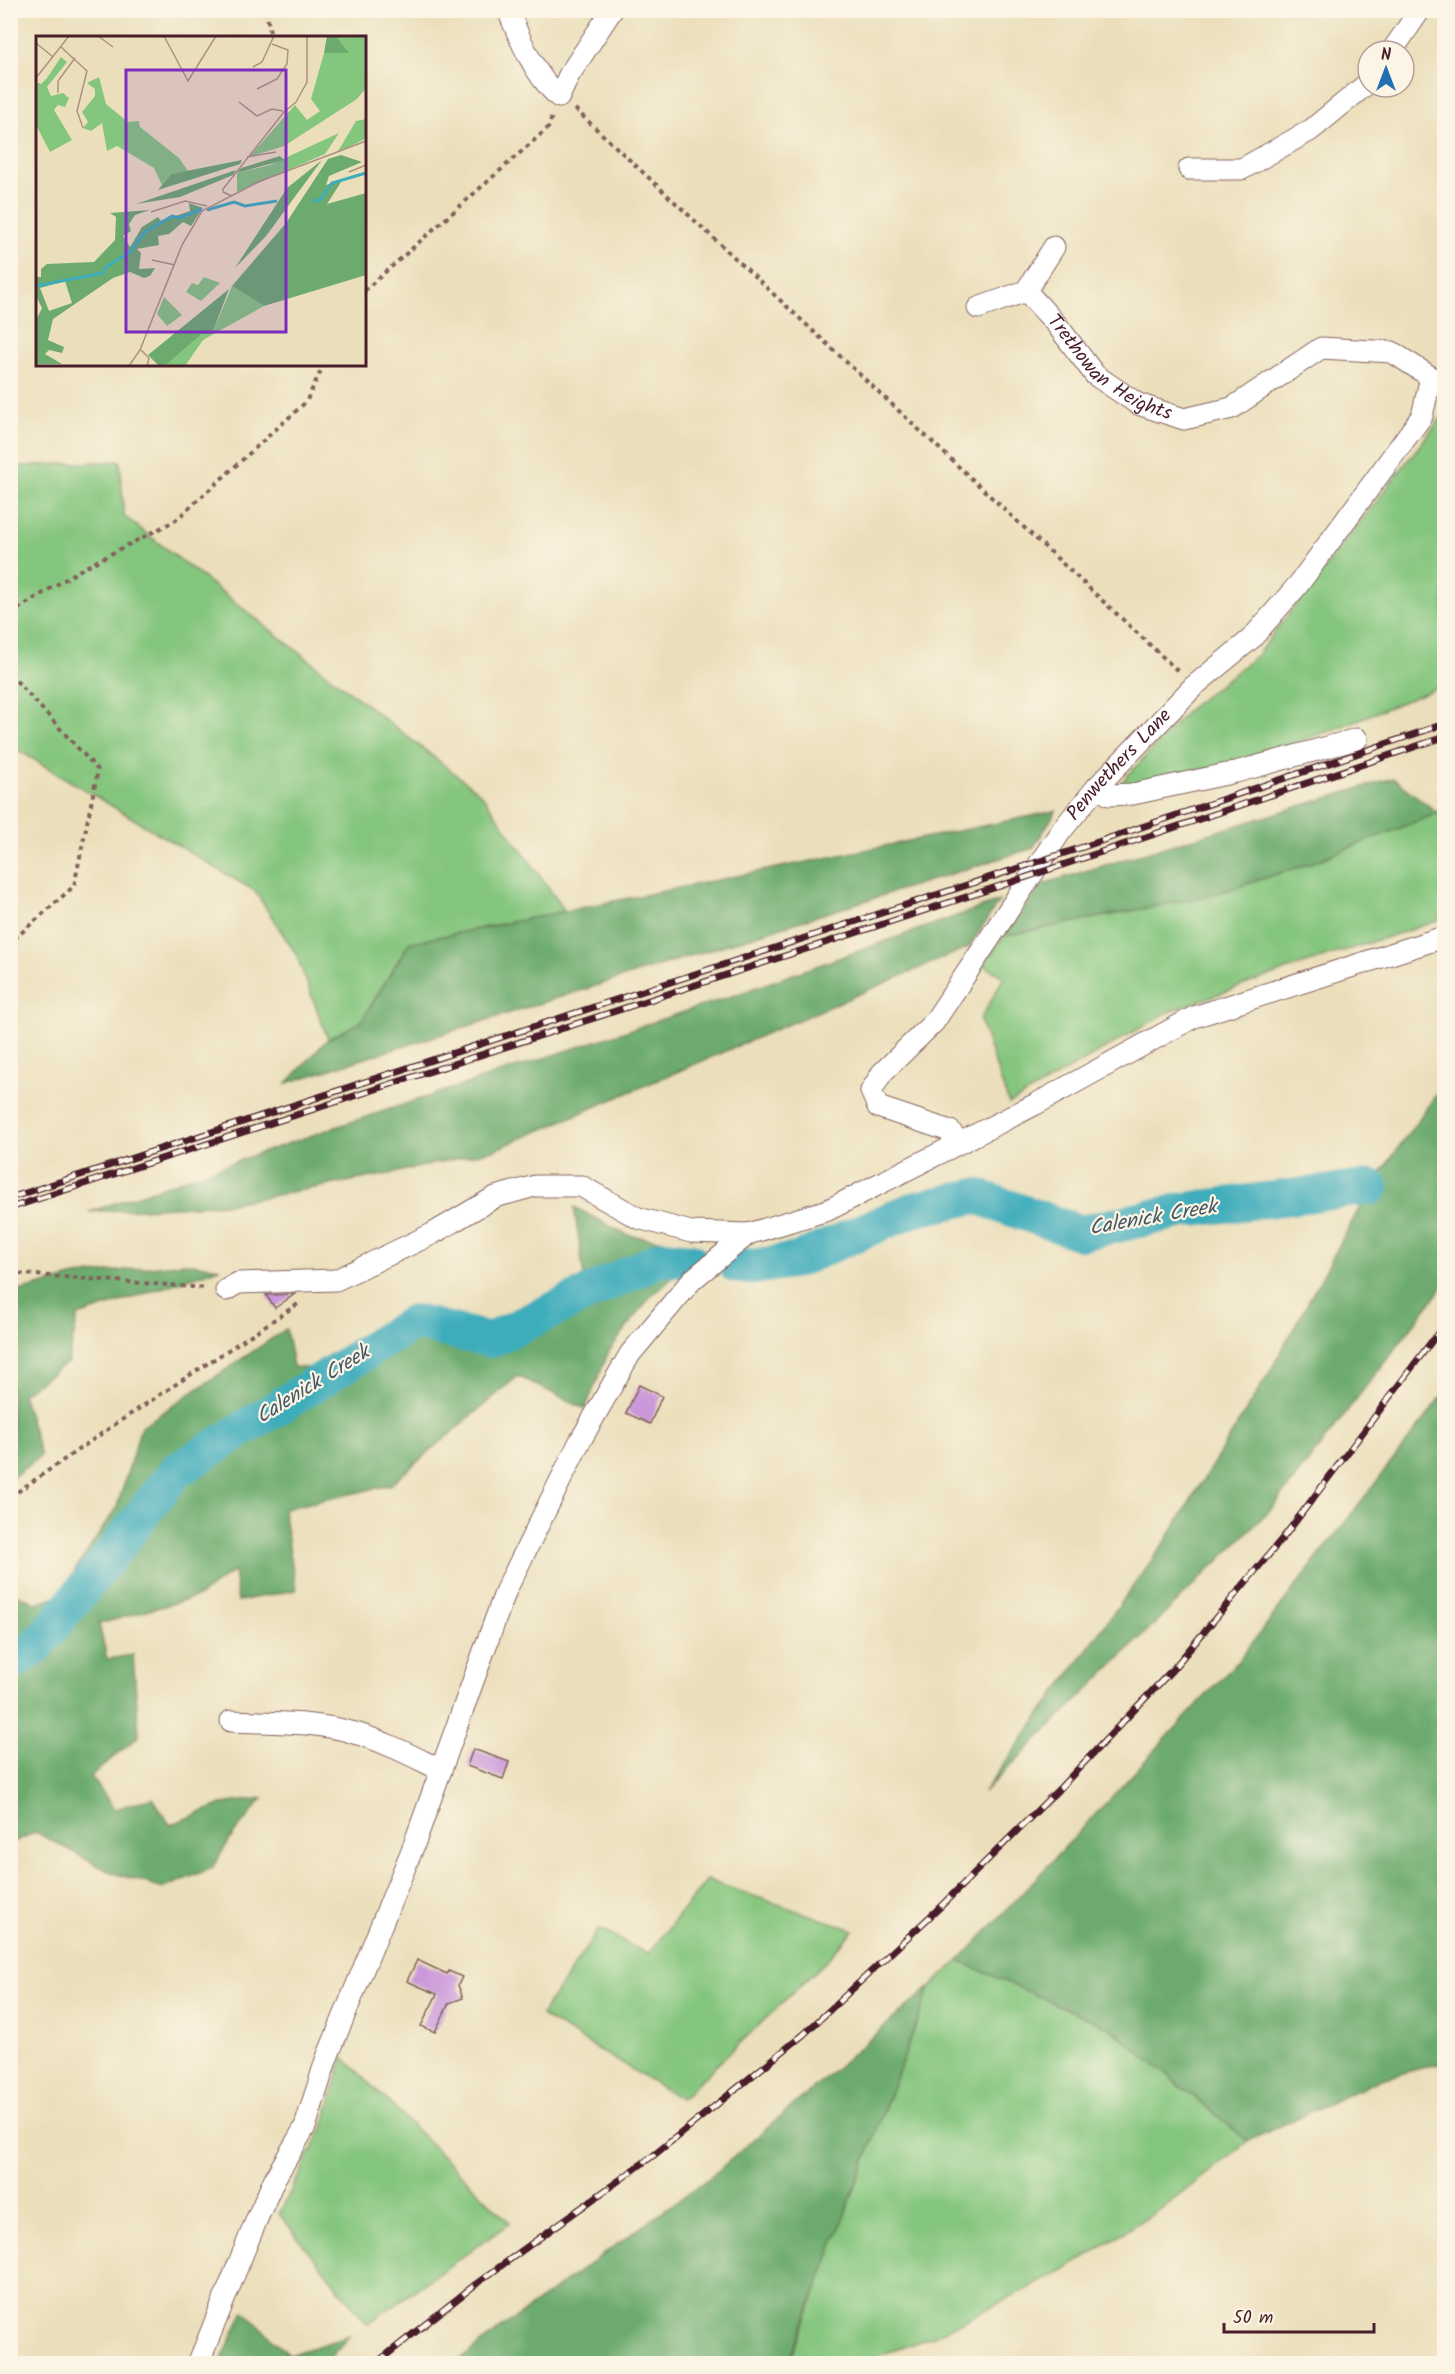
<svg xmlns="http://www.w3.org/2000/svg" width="1455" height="2374" viewBox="0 0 1455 2374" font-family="Kalam,sans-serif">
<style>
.green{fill:#85c67e;stroke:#687254;stroke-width:1.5}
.forest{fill:#6cab6d;stroke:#5b654c;stroke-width:1.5}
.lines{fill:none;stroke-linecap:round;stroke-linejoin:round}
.river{stroke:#3dacbb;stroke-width:36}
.building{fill:#ca98da}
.minor-casing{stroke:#82625d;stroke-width:23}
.path{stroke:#82625d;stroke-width:4;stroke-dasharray:4.5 4.5;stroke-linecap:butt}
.minor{stroke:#fff;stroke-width:21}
.rail-casing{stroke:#4a1f2b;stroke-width:7}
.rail{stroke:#fcf5e5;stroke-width:4.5;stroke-dasharray:14;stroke-linecap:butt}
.labels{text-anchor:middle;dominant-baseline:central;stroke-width:4.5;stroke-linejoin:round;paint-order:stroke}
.street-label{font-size:20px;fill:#4a1f2b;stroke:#fcf5e5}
.water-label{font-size:21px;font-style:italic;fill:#455765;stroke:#fcf5e5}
.inset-river{fill:none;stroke:#3dacbb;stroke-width:3}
.inset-road{fill:none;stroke:#ab9281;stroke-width:1.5}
.view{fill:#7b2cbf;fill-opacity:0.15;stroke:#7b2cbf;stroke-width:3}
.inset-edge{fill:none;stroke:#4a1f2b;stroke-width:3}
</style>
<rect width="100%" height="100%" fill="#fcf5e5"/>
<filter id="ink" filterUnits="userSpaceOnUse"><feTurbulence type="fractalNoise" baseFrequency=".0167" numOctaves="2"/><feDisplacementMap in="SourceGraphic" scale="12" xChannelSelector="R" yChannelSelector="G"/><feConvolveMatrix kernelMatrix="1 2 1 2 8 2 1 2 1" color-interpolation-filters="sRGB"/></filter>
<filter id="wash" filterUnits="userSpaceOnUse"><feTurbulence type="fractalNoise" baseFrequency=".008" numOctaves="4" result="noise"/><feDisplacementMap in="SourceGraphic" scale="24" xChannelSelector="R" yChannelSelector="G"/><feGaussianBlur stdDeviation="1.35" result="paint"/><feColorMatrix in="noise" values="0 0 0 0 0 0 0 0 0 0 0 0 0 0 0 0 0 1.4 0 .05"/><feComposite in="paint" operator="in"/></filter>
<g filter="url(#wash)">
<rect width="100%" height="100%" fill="#ebdfbb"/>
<!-- green -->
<g class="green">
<path d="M1444,414v269l-12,7 -97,39 -99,34 -119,24 72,-78 68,-54z"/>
<path d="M10,458l10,8 100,-5 4,55 357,278 84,117 -156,32 -48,79 -33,17 -32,-85 -41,-63 -244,-145z"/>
<path d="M1444,810v109l-132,42 -144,51 -159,92 -29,-84 24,-43 -21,-12 21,-29 209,-41 95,-31z"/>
<path d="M707,1880l147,50 -30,33 -143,136 -140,-84 58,-86 49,25z"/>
<path d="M959,1961l151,67 138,113 -81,64 -99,63 -134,68 -76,27 -69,1 141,-377z"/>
<path d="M343,2057l167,166 -143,101 -88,-110 44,-86z"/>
</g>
<!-- forest -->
<g class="forest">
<path d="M1393,778l45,35 -130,51 -96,31 -208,41 39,-52z"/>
<path d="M1056,811l-23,37 -746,235 41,-44 33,-17 48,-79z"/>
<path d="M999,901l-30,46 -475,203 -105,24 -162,30 -138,8 247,-85 393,-130z"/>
<path d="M1444,1083v202l-170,221 -290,286 181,-250 106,-172 100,-183z"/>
<path d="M574,1207l53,28 68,11 -4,15 -40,35 -42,55 -24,58 -67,-33 -128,109 -107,24 13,81 -58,11 -4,-30 -35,25 -100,28 8,35 26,-4 6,81 -48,40 23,33 39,-11 17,27 52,-21 41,-6 -31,38 -20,32 -48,20 -54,-16 -74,-40 -25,11v-251l25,11 22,-7 59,-89 24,-80 145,-98 7,38 20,1 84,-53 48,8h45l94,-47z"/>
<path d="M184,1263l37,5 -143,48 -10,46 -46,32 19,62 -30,22v-185l65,-17z"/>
<path d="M1444,1394v668l-63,17 -133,62 -138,-113 -151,-67 280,-301z"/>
<path d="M930,1987l-141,376h-333l41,-32 216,-156z"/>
<path d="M244,2311l45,44 60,-19 -24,27h-105z"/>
</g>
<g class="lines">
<!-- river -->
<g class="river">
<path d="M736,1265l17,2 44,-7 115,-50 64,-14 105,37 103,-23 187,-23"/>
<path d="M10,1665l26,-18 82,-101 58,-75 238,-149 76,18 172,-82 29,3"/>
</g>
</g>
<g id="blocks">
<!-- building -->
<g class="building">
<path d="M295,1294l-20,14 -9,-13h1z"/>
<path d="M639,1385l23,11 -12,28 -24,-11z"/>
<path d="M473,1749l36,13 -6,17 -36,-13z"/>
<path d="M417,1960l30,14 2,-3 13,6 -4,8 5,13 -14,5 -14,29 -14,-6 16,-32 -30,-13z"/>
</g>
</g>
</g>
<g filter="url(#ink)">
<use href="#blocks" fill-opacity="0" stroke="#82625d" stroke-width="1.5"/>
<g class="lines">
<!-- minor casing -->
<g class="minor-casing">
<g id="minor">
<path d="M508,10c12,30 27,66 51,87l10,-22 43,-65"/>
<path d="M1392,51l28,-41"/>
<path d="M1189,169h53l69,-39 57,-47"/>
<path id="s1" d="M1026,291l31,34 38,50 43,29 46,15 48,-11 89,-60 71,4 39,25"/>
<path d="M978,308l48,-17 28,-44"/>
<path d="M1097,787l12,8 24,-1 103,-22 121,-33"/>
<path id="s2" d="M959,1142l-9,-11 -72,-24 -7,-16 11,-18 52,-51 127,-191 36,-44 97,-101 58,-48 46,-53 124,-169 9,-39 9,3 4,-2"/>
<path d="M226,1290l12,-7 98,-3 96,-46 63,-37 40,-11h46l57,32 53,14 57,2"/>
<path d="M231,1721c40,2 81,0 120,11 31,8 61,24 90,38"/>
<path d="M198,2364l58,-143 19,-43 30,-51 21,-67 86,-210 94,-260 73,-147 51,-89 62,-74 56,-46 80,-24 208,-106 158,-87 250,-80"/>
</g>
</g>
<!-- path -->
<g class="path">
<path d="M266,10l5,28"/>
<path d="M575,109l604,563"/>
<path d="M364,291l184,-163 5,-14"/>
<path d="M10,614l70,-44 96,-50 130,-118 18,-38"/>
<path d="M10,674l88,96 -24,116 -64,57"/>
<path d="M10,1273l197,15"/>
<path d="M10,1497l107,-74 184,-121"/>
</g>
<!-- minor -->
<use href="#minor" class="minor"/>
<!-- rail casing -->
<g class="rail-casing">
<g id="rail">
<path d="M10,1198l1070,-350 364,-124"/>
<path d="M10,1208l999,-325 435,-146"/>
<path d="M375,2364l101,-80 178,-129 149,-120 134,-125 124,-123 112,-118 113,-135 158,-209"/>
</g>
</g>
<!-- rail -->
<use href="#rail" class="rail"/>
</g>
</g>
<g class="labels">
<!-- street labels -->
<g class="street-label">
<text stroke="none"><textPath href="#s1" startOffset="116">Trethowan Heights</textPath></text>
<text stroke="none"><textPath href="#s2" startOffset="519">Penwethers Lane</textPath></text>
</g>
<!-- water labels -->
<g class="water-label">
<text transform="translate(1153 1218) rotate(-10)">Calenick Creek</text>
<text transform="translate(313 1385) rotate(-32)">Calenick Creek</text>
</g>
</g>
<!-- overview -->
<g transform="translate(36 36)">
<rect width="330" height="330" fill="#ebdfbb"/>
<path d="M300,0h30v52l-9,11 -73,47 -35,11 46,-52 12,15 13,-9 -9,-12 13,-46h24zM25,21l6,5 -20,25 4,9 12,-3 6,5 -4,9 -7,-2 -4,5 18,30 -22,12 -14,-27v-43l5,2 6,-6zM63,41l7,27 22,18 11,-1 1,6 39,31 9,13 -17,3 -9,11 -8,-17 -37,-22 -10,5 -5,-28 -11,8 -8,-3 5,-6 -6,-10 13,-16v-7l-8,-6zM330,83l-1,20 -28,14 19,-32zM303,97l-14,21 -88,38v-19l33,-8zM168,241l16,6 -19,18 -15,-9 6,-9 6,2zM196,250l32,20 -61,34 -18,26h-20l37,-32h10zM128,261l18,18 -15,11 -10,-12z" fill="#85c67e"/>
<path d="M291,0h9l13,17h-25zM305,119l21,7 -33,14 -3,9 17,-6 -16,25 39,-11v82l-102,31 -32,-20 54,-63 42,-64zM244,120l4,4 -47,13 4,-5zM206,124l-2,4 -82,26 13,-16zM286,124l-56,76 -31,32 52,-80zM200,134l-3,5 -53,22 -44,7zM153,167l14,5 -12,18 -8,-4 -14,12 -11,2 1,9 -22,4 4,4 -2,16 16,-1 -5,8 -6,2 -14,-6 -17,6 -60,41 -5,21 16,7 -2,6 -13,-3 -4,4 17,10h-26v-44l6,-12 -6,-12v-19h5v-8l6,-5 47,-2 21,-22 1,-23 -6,-4 40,-3 -15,5 -6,9 2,7 -8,5 7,11 12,-20 16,-10 3,4 29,-10zM29,245l7,22 -23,8 -9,-23zM193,253l-17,45h-10l-37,32h-6l-11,-11z" fill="#6cab6d" fill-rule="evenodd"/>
<path class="inset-river" d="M277,165l7,-1 12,-17 34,-10M171,174l27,-8 11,4 32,-5M0,250l67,-13 2,-5 25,-16 15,-20 27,-16 8,2 22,-9"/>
<path class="inset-road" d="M62,0l15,11M128,0l24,45 28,-45M0,7l17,14M25,11l26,24 -10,40 6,17M217,31l9,-5 12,-26M0,42l33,-42M221,53l20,-10 10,-15 1,-14 -16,-6M22,57v-12l17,-23M203,66l18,14 15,-7 11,2M211,121l29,-5M313,136l17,-7M196,160l-9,-4v-3l61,-77 12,-10 11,-20v-46M115,176l34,-11 22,5M116,224l23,5M105,314l8,8 -2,8M93,330l11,-16 42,-105 20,-34 56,-29 108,-41"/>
<path class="view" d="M90,34h160v262h-160z"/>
<rect width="330" height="330" class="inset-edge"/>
</g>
<!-- margin -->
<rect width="1455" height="2374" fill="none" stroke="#fcf5e5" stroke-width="36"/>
<!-- north arrow -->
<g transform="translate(1386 69)"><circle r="28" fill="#fcf5e5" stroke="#b59f9b" stroke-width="1.5"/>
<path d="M0-4.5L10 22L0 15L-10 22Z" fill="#1f6fb2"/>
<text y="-9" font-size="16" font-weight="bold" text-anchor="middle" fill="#4a1f2b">N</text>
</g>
<!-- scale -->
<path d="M1224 2323v9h150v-9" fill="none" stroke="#4a1f2b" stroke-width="3"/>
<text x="1233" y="2323" font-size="18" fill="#4a1f2b" stroke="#fcf5e5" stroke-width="4.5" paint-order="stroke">50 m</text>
</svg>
